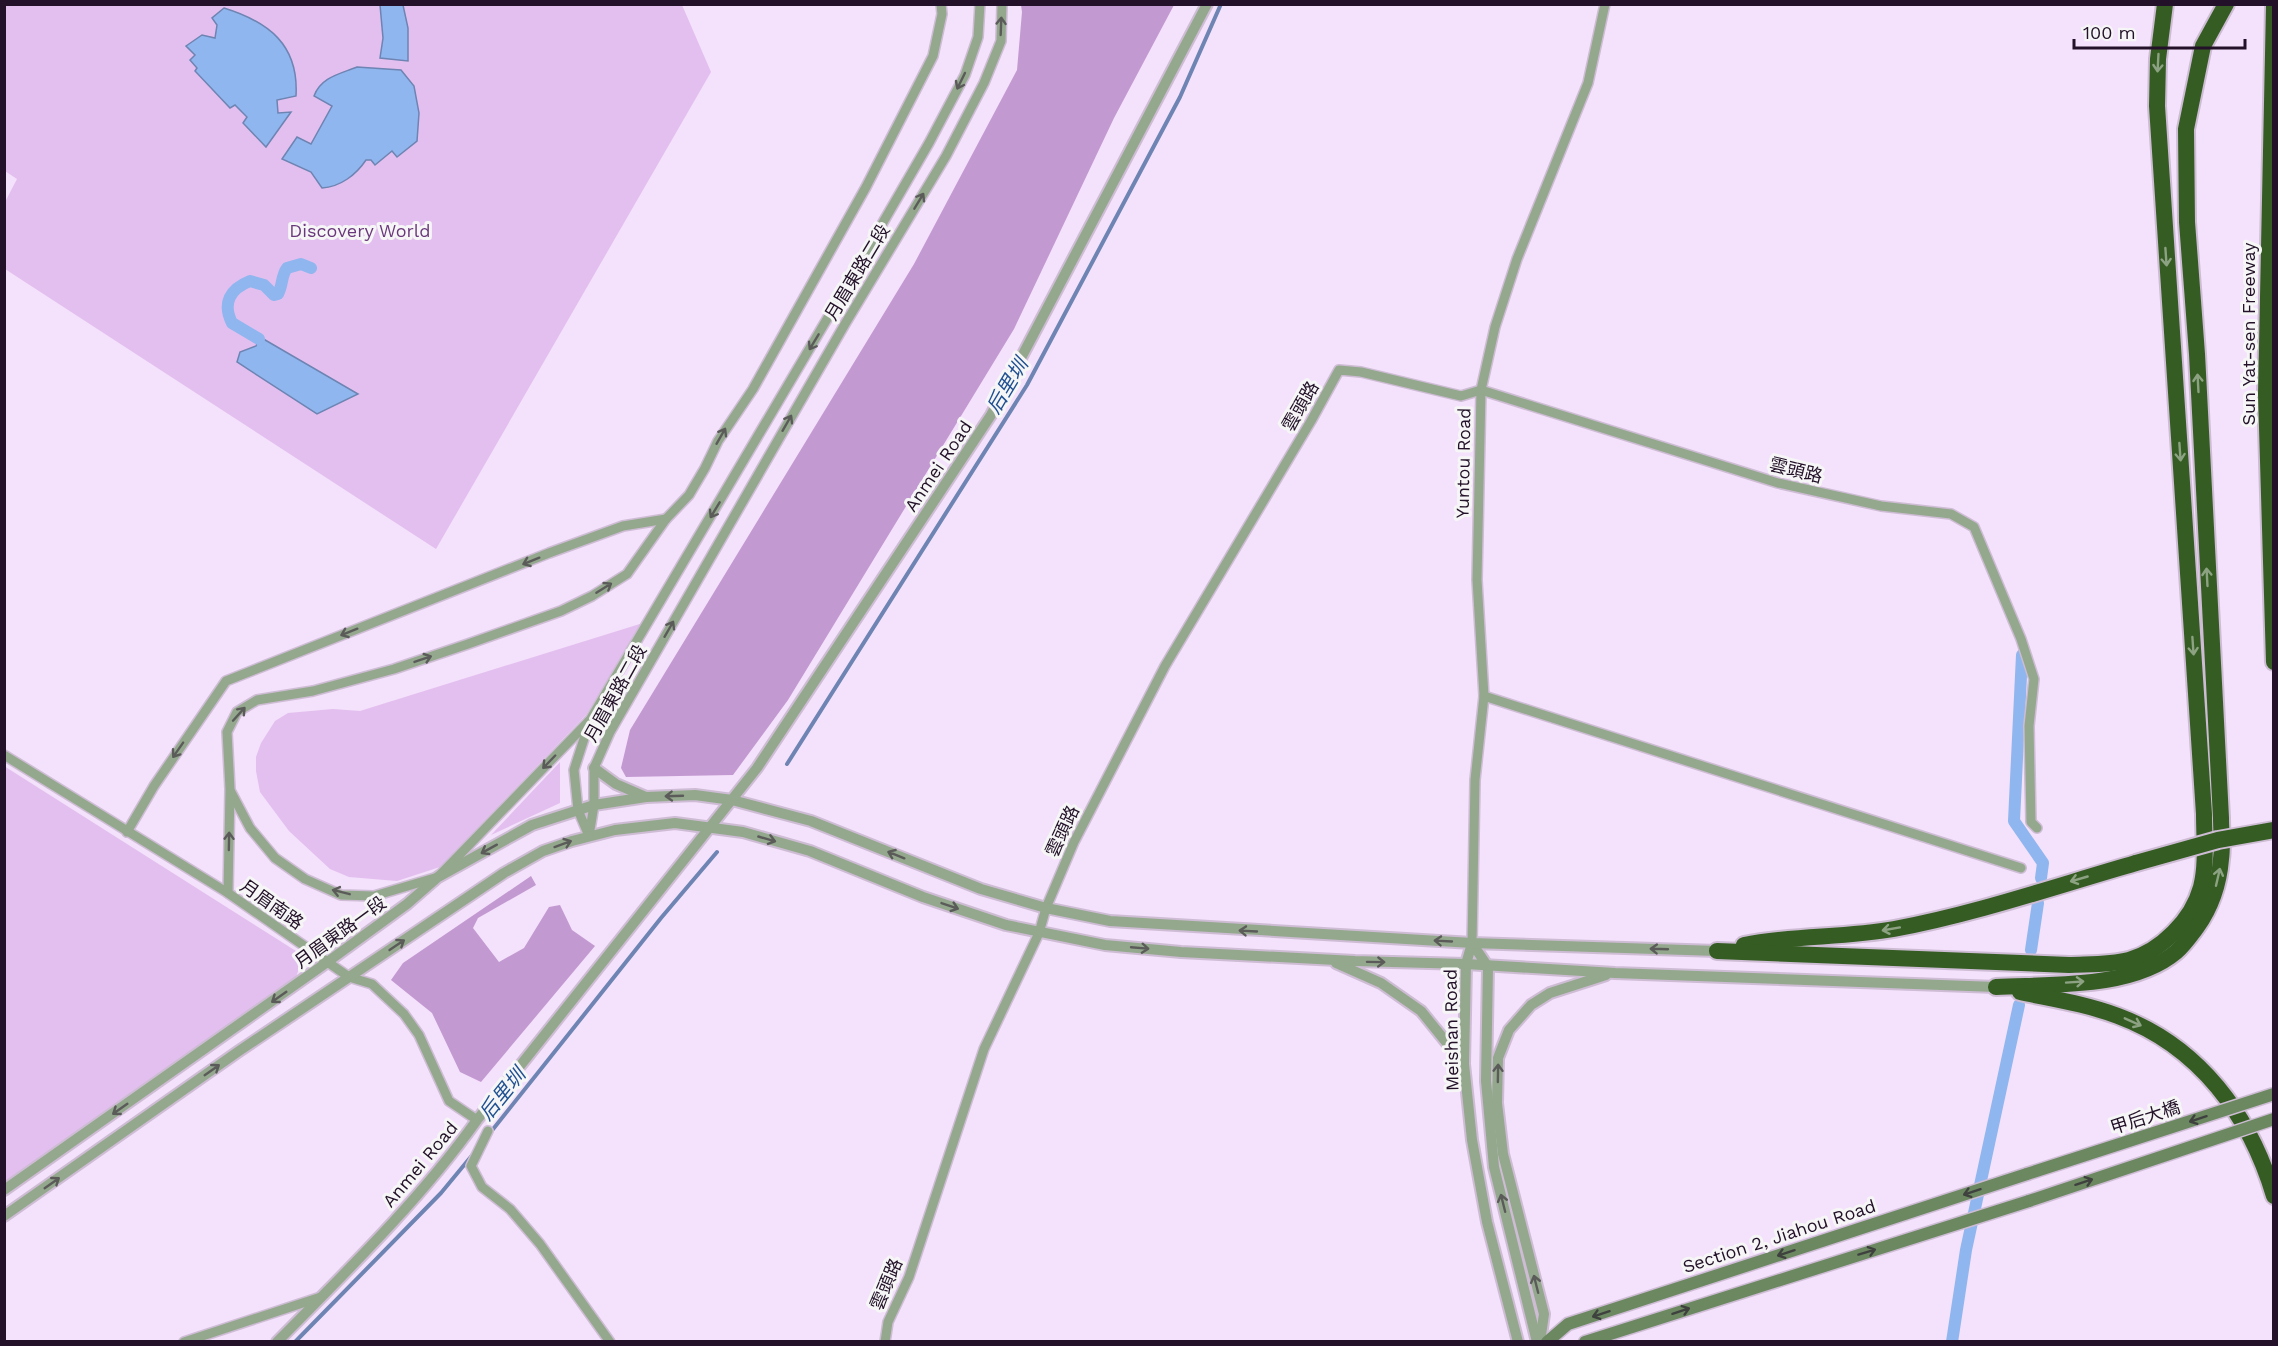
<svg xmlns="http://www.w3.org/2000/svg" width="2278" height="1346" viewBox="0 0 2278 1346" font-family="'Work Sans','Noto Sans TC',sans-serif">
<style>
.green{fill:#e3bfef}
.forest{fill:#c399d1}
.water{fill:#8fb6ee;stroke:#6e84b3;stroke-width:1.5}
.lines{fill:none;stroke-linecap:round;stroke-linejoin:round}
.stream{stroke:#6e84b3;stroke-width:4}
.canal{stroke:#8fb6ee;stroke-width:12}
.minor-casing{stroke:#cebcd5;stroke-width:12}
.tertiary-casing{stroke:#cebcd5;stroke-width:14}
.secondary-casing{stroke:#cebcd5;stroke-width:15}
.motorway-casing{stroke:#cebcd5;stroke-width:20}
.minor{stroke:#94a88d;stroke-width:9}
.tertiary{stroke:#94a88d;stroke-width:10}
.secondary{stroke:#6b8861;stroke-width:12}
.motorway{stroke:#355d23;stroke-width:16}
.secondary-bridge-casing{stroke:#cebcd5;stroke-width:15;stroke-linecap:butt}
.motorway-bridge-casing{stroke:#cebcd5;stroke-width:20;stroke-linecap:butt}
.secondary-bridge{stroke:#6b8861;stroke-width:12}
.motorway-bridge{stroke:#355d23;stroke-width:16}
.oneway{stroke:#5b5c5a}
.oneway2{stroke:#8ca282}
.oneway3{stroke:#3f413f}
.labels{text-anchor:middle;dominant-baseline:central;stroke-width:6;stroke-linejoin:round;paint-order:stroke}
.park-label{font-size:18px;fill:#6b377c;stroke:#f6f6f6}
.street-label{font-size:18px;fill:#221128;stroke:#f6f6f6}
.water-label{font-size:20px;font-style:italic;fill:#1f5092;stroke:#f6f6f6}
</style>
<rect width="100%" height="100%" fill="#f4e1fb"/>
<!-- green -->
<g class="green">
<path d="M5,5h677l29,67 -275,477 -431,-280v-67l12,-23 -12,-8z"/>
<path d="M643,623l-57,92 -146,152 -43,14 -48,-4 -19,-8 -41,-38 -29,-39 -4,-21v-14l5,-14 14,-22 13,-8 45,-4 27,2z"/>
<path d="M560,762v41l-69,32z"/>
<path d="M4,766l303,192 -6,5 -5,14 -291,206z"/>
</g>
<!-- forest -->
<g class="forest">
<path d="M1021,5h153l-60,113 -100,211 -226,371 -55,75 -107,2 -5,-9 9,-38 284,-466 103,-194 5,-58z"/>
<path d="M531,876l5,9 -58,33 -5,10 26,34 25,-14 25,-41 11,-2 12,25 23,16 -114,136 -21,-10 -28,-59 -41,-33 12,-17z"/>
</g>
<!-- water -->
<g class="water">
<path d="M380,5h23l5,23v33l-28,-3 3,-20z"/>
<path d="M224,8c45,14 75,37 72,88l-19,4 1,13 13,-1 -25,35 -23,-24 4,-6 -12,-12 -5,3 -35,-37 2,-3 -7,-8 5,-5 -9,-9 16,-11 13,3 2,-13 -5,-7z"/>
<path d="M357,67l44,3 13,16 5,27 -2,28 -20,16 -5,-6 -17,14 -4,-5h-5c-10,15 -26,27 -44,28l-11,-16 -29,-13 15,-22 14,7 21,-38 -18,-10c7,-19 26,-22 43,-29z"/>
<path d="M260,337l98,57 -41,20 -80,-52 3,-10 16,-6z"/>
</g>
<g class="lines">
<!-- stream -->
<g class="stream">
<path d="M787,764l240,-379 153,-288 41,-93"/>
<path d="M490,1133l171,-215 56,-66"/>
<path d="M295,1342l146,-149 33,-40"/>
</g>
<!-- canal -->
<g class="canal">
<path d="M259,339l-27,-16c-10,-20 -2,-34 18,-42l14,4 10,10 4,-1c5,-9 3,-18 9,-26l14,-4 10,4"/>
<path d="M2022,655l-8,166 29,42 -2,15"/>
<path d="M2031,950l7,-47"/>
<path d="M1952,1342l14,-92 53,-245"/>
</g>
<!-- minor casing -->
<g class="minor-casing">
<g id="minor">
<path d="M1484,696l537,172"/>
<path d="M4,755l224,138 121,84 23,7 32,30 15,21 30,66 28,19"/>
<path d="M231,792l19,36 25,30 30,21 36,16 33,1 64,-19 151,-156"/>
<path d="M127,832l27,-46 72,-105 323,-128 74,-27 43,-7"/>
<path d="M589,836l-11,-26 -4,-40 16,-50 240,-406 99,-171 36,-68 13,-38 2,-33"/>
<path d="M589,836l5,-31v-37l16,-36 235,-408 101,-168 38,-73 17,-42 1,-37"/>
<path d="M228,893l2,-104 -3,-57 10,-20 20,-12 56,-9 81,-22 74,-25 93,-33 31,-15 35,-22 39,-55 23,-24 16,-27 13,-27 35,-52 113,-202 67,-131 9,-42 -1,-10"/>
<path d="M1472,943l3,-163 9,-84 -7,-116 4,-190 14,-63 22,-68 71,-176 17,-79"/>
<path d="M488,1131l-17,35 11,21 28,22 30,35 70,98"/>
<path d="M184,1342l137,-45"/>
<path d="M885,1342l3,-20 21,-45 75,-228 55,-116 7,-25 28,-66 91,-176 146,-245 28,-51 22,2 100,24 20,-6 297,93 103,23 70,8 23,13 47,112 13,40 -5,47 2,96 6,6"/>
</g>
</g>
<!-- tertiary casing -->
<g class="tertiary-casing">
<g id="tertiary">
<path d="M594,768l22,16 30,13"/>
<path d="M1472,943l16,24 -2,114 8,86 43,175"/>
<path d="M1472,943l-6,21 -2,100 8,76 15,82 31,120"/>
<path d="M1336,963l45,20 40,28 43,53"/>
<path d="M4,1190l322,-227 81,-59 31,-27 94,-52 62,-20 52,-8 49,-2 37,5 79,21 170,68 65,19 64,13 362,22 245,8"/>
<path d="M4,1216l235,-165 265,-178 39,-22 29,-10 43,-11 60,-7 68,9 67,19 113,46 83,28 99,20 76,7 174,9 111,3 149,9 381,14"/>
<path d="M277,1342c70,-71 142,-141 200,-222l280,-352 234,-353 216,-411"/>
<path d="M1540,1342l4,-28 -41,-160 -6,-51 1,-45 11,-28 22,-25 19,-12 56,-18"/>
</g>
</g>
<!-- secondary casing -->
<g class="secondary-casing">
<g id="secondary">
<path d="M1547,1342l21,-18 459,-150"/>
<path d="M1585,1342l444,-141"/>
</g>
</g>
<!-- motorway casing -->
<g class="motorway-casing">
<g id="motorway">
<path d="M2274,6l-8,388 8,268"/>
<path d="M1744,945c49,-10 100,-7 150,-16 81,-15 162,-43 242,-66"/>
<path d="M1717,951l352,14c20,-1 41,0 60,-5 32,-9 63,-40 72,-73 6,-23 3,-49 3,-73l-47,-708 1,-47 7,-55"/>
<path d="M1996,987c55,-3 136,2 180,-35 8,-7 15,-17 21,-25 14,-20 22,-43 24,-68 2,-13 0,-27 0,-41l-24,-464 -10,-132 -1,-93 17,-83 23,-42"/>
<path d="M2020,992c33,7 66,12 98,24 81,30 132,99 156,180"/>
</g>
</g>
<!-- minor -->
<use href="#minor" class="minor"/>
<!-- tertiary -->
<use href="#tertiary" class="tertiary"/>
<!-- secondary -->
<use href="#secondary" class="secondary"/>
<!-- motorway -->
<use href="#motorway" class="motorway"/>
<!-- secondary-bridge casing -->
<g class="secondary-bridge-casing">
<g id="secondary-bridge">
<path d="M2027,1174l247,-80"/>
<path d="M2029,1201l245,-82"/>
</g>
</g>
<!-- motorway-bridge casing -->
<g class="motorway-bridge-casing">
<path id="motorway-bridge" d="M2136,863l82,-23 56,-10"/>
</g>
<!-- secondary-bridge -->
<use href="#secondary-bridge" class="secondary-bridge"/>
<!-- motorway-bridge -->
<use href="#motorway-bridge" class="motorway-bridge"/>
</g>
<!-- one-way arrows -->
<defs><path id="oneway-shaft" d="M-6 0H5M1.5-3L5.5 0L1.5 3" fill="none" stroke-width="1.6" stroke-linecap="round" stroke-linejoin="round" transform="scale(1.5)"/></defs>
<g class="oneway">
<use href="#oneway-shaft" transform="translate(1001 26) rotate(-88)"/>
<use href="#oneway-shaft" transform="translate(961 81) rotate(116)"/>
<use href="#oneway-shaft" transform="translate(919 201) rotate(-59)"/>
<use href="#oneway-shaft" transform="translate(814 342) rotate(121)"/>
<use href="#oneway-shaft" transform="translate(787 423) rotate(-60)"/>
<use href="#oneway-shaft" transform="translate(721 436) rotate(-60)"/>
<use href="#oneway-shaft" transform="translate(715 510) rotate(121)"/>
<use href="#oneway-shaft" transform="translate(531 561) rotate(158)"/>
<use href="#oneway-shaft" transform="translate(604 588) rotate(-32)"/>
<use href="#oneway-shaft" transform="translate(669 629) rotate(-60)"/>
<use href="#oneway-shaft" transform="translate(349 632) rotate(158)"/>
<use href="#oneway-shaft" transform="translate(423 659) rotate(-19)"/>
<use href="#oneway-shaft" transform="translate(239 714) rotate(-48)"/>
<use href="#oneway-shaft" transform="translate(178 750) rotate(125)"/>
<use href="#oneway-shaft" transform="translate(549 762) rotate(134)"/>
<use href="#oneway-shaft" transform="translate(674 796) rotate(178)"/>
<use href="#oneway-shaft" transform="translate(767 839) rotate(16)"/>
<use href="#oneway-shaft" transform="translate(229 841) rotate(-89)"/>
<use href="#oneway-shaft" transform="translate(563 844) rotate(-20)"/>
<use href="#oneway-shaft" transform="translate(489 849) rotate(151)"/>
<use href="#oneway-shaft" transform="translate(896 855) rotate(-158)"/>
<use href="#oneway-shaft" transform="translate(341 892) rotate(-166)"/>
<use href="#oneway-shaft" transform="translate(950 906) rotate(19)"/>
<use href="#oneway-shaft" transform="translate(1248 931) rotate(-177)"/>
<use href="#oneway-shaft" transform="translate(1443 941) rotate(-177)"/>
<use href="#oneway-shaft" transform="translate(397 945) rotate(-34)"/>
<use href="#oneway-shaft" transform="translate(1140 948) rotate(5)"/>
<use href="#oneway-shaft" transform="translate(1659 949) rotate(-178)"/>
<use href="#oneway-shaft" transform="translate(1376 962) rotate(1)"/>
<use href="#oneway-shaft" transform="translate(279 997) rotate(145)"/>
<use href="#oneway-shaft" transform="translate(212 1070) rotate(-35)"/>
<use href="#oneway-shaft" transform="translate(1498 1073) rotate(-89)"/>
<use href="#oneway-shaft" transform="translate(120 1109) rotate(145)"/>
<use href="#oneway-shaft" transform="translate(52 1183) rotate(-35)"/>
<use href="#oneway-shaft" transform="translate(1503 1203) rotate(-104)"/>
<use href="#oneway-shaft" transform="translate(1536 1284) rotate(-104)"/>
</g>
<g class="oneway2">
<use href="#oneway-shaft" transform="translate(2158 63) rotate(93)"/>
<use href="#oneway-shaft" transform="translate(2166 257) rotate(86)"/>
<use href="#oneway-shaft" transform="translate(2198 383) rotate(-93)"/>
<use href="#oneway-shaft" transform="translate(2180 452) rotate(86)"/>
<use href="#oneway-shaft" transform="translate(2207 577) rotate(-93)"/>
<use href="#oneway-shaft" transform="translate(2193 646) rotate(86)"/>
<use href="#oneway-shaft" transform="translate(2218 877) rotate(-77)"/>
<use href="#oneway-shaft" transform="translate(2079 879) rotate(164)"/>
<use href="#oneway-shaft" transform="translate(1891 929) rotate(170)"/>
<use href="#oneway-shaft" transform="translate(2075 982) rotate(-4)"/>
<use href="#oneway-shaft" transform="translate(2133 1022) rotate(24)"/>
</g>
<g class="oneway3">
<use href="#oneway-shaft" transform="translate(2198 1119) rotate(162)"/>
<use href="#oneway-shaft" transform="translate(2084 1182) rotate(-18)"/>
<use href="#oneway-shaft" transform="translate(1972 1192) rotate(162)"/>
<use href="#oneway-shaft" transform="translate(1867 1252) rotate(-17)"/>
<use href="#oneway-shaft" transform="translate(1786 1253) rotate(162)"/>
<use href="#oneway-shaft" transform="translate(1681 1311) rotate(-18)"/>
<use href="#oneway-shaft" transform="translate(1601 1314) rotate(162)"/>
</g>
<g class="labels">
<!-- park labels -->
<g class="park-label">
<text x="360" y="230">Discovery World</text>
</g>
<!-- street labels -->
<g class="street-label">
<text transform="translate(857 272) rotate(-59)">月眉東路二段</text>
<text transform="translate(2248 334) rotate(-90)">Sun Yat-sen Freeway</text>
<text transform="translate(1300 406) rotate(-60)">雲頭路</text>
<text transform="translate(1463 463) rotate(-89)">Yuntou Road</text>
<text transform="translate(938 466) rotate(-56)">Anmei Road</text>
<text transform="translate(1796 470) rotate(14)">雲頭路</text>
<text transform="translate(615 693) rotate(-61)">月眉東路二段</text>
<text transform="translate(1062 831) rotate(-65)">雲頭路</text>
<text transform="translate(272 904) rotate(35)">月眉南路</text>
<text transform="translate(340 932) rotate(-36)">月眉東路一段</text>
<text transform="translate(1451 1030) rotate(-91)">Meishan Road</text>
<text transform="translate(2145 1117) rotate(-18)">甲后大橋</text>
<text transform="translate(420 1164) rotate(-50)">Anmei Road</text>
<text transform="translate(1779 1236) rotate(-18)">Section 2, Jiahou Road</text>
<text transform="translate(886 1284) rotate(-67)">雲頭路</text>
</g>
<!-- water labels -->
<g class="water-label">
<text transform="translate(1007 386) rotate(-59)">后里圳</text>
<text transform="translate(502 1094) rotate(-51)">后里圳</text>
</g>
</g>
<!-- border -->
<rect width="2278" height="1346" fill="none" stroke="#221128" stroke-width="12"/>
<!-- scale -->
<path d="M2074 39v9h171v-9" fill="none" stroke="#221128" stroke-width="3"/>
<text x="2083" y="39" font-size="18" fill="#221128" stroke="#f6f6f6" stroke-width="4.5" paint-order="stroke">100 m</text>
</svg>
